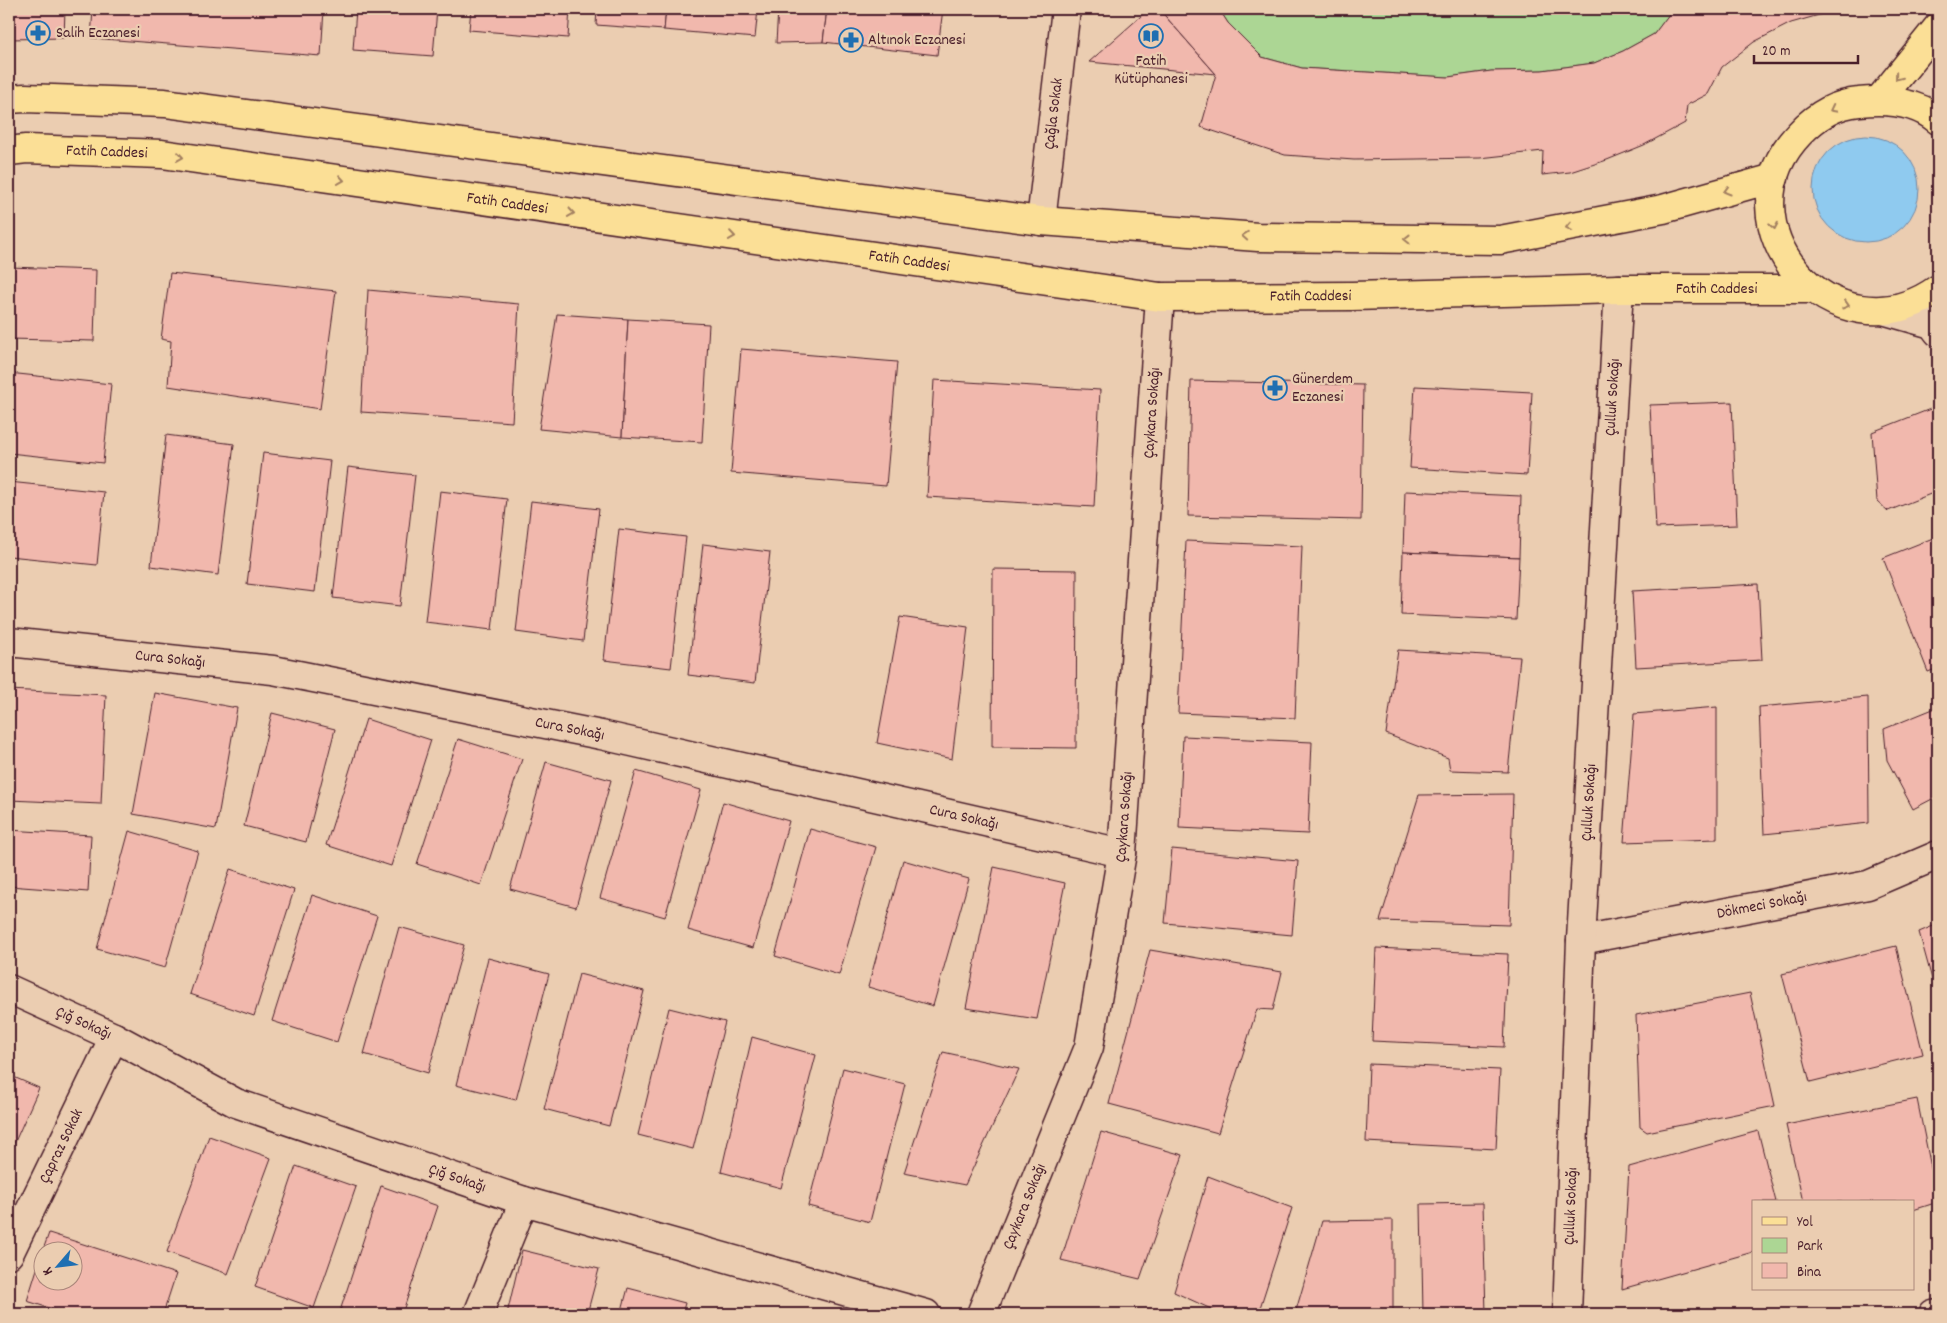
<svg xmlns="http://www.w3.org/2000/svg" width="1947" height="1323" viewBox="0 0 1947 1323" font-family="Dekko,sans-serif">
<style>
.green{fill:#acd694;stroke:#7b7a60}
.water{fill:#8fcaef;stroke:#7386a1}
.building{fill:#f1b8ad;stroke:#4a1f2b}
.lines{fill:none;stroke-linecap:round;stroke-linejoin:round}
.minor-casing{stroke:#4a1f2b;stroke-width:31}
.secondary-casing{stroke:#4a1f2b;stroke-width:31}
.primary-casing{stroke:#4a1f2b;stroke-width:31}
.minor{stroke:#ebcdb1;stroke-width:28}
.secondary{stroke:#ebcdb1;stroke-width:28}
.primary{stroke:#fbdf96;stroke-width:28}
.oneway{stroke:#a27f60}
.labels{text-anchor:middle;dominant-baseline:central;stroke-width:4.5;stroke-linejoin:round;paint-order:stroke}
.poi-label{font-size:16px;fill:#4a1f2b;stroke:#ebcdb1;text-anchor:start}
.street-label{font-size:16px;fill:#4a1f2b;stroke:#ebcdb1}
</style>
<rect width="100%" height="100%" fill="#ebcdb1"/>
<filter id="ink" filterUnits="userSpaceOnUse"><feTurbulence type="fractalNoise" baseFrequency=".02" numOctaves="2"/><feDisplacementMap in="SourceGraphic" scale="10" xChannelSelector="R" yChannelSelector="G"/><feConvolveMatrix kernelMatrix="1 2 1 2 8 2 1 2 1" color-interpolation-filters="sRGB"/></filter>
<g filter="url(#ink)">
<!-- green -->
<path class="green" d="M1219,9h454l-19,25 -31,17 -29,12 -52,7 -50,1 -44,6 -146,-9 -40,-11 -34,-34z"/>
<!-- water -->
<circle class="water" cx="1866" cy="189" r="53"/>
<!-- building -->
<g class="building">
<path d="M9,9h56l-1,29 -55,1z"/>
<path d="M93,9h231l-3,47 -230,-18z"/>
<path d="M356,9h81l-4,47 -80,-6z"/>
<path d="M471,9h99l-2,29 -99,-8z"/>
<path d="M597,9h69l-2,21 -68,-5z"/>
<path d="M666,9h92l-3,29 -91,-8z"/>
<path d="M778,9h49l-4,33 -47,1z"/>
<path d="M827,9h116l-6,46 -114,-13z"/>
<path d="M1149,9h10l57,65 -127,-12z"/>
<path d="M1159,9h60l9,14 34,34 40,11 146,9 43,-6 51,-1 52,-7 29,-12 31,-17 19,-25h167l-49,14 -37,19 -32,25 -14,27 -21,11 -2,18 -41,22 -37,15 -37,12 -28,3 1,-24 -63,7 -126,2 -69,-5 -84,-28 15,-53z"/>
<path d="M9,267l87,3 -2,71 -85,-2z"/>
<path d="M170,273l166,18 -16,118 -152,-23 3,-45 -10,-2z"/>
<path d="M368,290l151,14 -7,118 -151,-10z"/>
<path d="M557,314l71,5 -6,118 -83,-8z"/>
<path d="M628,319l81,5 -7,118 -80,-5z"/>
<path d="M741,349l156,13 -11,124 -155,-13z"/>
<path d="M9,373l102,11 -8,79 -94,-10z"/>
<path d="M934,380l166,10 -6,117 -167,-10z"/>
<path d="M1191,381l172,4 -2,135 -173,-4z"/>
<path d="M1415,386l117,6 -5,83 -117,-7z"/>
<path d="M1732,402l5,123 -81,3 -6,-123z"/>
<path d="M1938,406v85l-50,20 -11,-10 -5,-69z"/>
<path d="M166,435l68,9 -16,131 -67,-9z"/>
<path d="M263,453l67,8 -15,131 -68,-8z"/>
<path d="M348,467l67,8 -15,131 -67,-8z"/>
<path d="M9,482l95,10 -7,73 -88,-9z"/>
<path d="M440,491l67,8 -15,131 -67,-8z"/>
<path d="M1405,491l116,5 -2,61 -116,-5z"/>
<path d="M531,501l68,8 -16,132 -67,-9z"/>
<path d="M619,529l67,8 -15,131 -67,-8z"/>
<path d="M1938,536v132l-10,4 -45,-114z"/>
<path d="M1186,541l116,5 -7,172 -117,-5z"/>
<path d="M703,544l67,8 -15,131 -67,-8z"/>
<path d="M1403,552l116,5 -3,63 -115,-5z"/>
<path d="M993,569l84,1 -1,178 -84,-1z"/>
<path d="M1758,584l4,76 -126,7 -4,-76z"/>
<path d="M900,617l68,10 -16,132 -75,-16z"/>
<path d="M1398,650l122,7 -12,115 -58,-2 -2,-12 -62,-24z"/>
<path d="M9,690l97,5 -5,109 -92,-4z"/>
<path d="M155,693l82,15 -21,121 -83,-15z"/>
<path d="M1868,697l1,126 -105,11 -5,-127z"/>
<path d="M1717,707v132l-93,3 10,-128z"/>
<path d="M1938,707v89l-25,13 -26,-49 -3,-31z"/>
<path d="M272,713l63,16 -29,113 -62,-16z"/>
<path d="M366,719l65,21 -40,126 -65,-21z"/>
<path d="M1183,736l129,6 -4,92 -129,-6z"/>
<path d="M458,739l64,20 -41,126 -64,-21z"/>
<path d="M546,762l65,18 -35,127 -66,-18z"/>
<path d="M636,771l65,19 -36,127 -65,-19z"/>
<path d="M1513,794l-4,131 -129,-4 39,-126z"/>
<path d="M723,802l66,19 -36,127 -65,-18z"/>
<path d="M810,829l66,18 -37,128 -64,-19z"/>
<path d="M9,830l82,5 -3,57 -79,-6z"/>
<path d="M129,831l69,20 -33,117 -68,-19z"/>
<path d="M1172,849l126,12 -6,74 -127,-12z"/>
<path d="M903,860l66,19 -36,127 -65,-19z"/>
<path d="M994,867l71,16 -28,136 -71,-11z"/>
<path d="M230,869l64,21 -40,126 -64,-22z"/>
<path d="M312,895l65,21 -40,126 -65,-21z"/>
<path d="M1938,924v77l-19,-69z"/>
<path d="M399,927l65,18 -36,128 -64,-19z"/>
<path d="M1896,946l27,108 -113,28 -28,-108z"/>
<path d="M1376,948l132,6 -4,93 -132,-6z"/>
<path d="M1150,950l132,22 -9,38 -16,-1 -39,124 -109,-29z"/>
<path d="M488,958l61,16 -33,126 -60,-15z"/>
<path d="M579,974l65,17 -35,135 -65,-17z"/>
<path d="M1750,993l25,113 -128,26 -7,-5 -4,-112z"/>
<path d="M669,1008l56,14 -32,127 -55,-14z"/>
<path d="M752,1037l64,18 -35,133 -60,-16z"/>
<path d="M943,1052l76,17 -54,116 -61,-12z"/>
<path d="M1369,1064l131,6 -4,79 -130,-7z"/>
<path d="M843,1068l62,16 -35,138 -62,-16z"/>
<path d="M9,1075l30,13 -30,67z"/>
<path d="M1917,1099l21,103 -25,8v-8h-110l-17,-77z"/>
<path d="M1758,1131l18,71h-23v50l-131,37 7,-122z"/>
<path d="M1101,1132l82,23 -43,124 -79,-19z"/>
<path d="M209,1136l62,22 -43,116 -61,-22z"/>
<path d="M296,1166l60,21 -42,121 -59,-21z"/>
<path d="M1208,1176l84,32 -34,106h-36l-48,-22z"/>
<path d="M381,1186l57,20 -36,108h-63z"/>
<path d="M1483,1203l3,111h-63l-2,-110z"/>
<path d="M1393,1220v94h-98l27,-93z"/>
<path d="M49,1233l127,41 -13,40h-95l-41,-13 15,-48v27h30v-30h-29z"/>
<path d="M522,1250l77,19 -12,45h-80z"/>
<path d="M628,1288l57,15 -3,11h-61z"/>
</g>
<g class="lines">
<!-- minor casing -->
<g class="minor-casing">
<g id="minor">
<path id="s1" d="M1041,221l25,-212"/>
<path id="s2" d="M9,642l264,28 328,65 521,118"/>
<path id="s3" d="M1581,940l287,-55 70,-30"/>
<path id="s4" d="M9,989l105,48 122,66 288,98 402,113"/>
<path id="s5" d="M9,1254l105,-217"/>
<path d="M478,1314l46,-113"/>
<path id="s6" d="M981,1314l108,-267 33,-194 38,-556"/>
<path id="s7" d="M1567,1314l14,-374 38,-651"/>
<path d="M1933,1314l5,-1"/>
</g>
</g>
<!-- secondary casing -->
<g class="secondary-casing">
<path id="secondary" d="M1883,310l49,14 6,8"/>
</g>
<!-- primary casing -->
<g class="primary-casing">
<g id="primary">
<path d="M9,99l16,-1 140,5 876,118 217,16 242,3 163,-31 111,-31"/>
<path d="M1880,99l58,-72"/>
<path d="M1938,120c-21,-18 -52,-21 -79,-18 -23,2 -43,14 -59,31 -87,90 33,231 138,156"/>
<path id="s8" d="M9,151l17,-2 136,5 998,143 192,-1 267,-7h194"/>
</g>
</g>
<!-- minor -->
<use href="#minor" class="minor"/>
<!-- secondary -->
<use href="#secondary" class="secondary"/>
<!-- primary -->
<use href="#primary" class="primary"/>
</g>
<!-- one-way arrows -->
<defs><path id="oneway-chevron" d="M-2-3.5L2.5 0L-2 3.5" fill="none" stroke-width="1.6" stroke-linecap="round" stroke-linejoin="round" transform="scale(1.25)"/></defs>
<g class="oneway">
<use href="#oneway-chevron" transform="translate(1898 77) rotate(129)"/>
<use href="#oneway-chevron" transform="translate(1833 109) rotate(153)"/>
<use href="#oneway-chevron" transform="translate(180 157) rotate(8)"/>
<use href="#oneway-chevron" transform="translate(341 180) rotate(8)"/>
<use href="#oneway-chevron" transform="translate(1727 191) rotate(164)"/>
<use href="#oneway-chevron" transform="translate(571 213) rotate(8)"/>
<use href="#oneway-chevron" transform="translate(1774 226) rotate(79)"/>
<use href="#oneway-chevron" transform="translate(1569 227) rotate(169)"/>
<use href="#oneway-chevron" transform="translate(732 236) rotate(8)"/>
<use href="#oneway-chevron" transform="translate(1245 236) rotate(-176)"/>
<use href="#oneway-chevron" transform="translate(1407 239) rotate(-179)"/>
<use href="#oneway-chevron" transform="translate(1846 305) rotate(17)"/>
</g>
</g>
<!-- icons -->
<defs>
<g id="pharmacy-ring" transform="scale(1.25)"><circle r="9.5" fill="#ebcdb1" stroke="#1f6fb2" stroke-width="1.5"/><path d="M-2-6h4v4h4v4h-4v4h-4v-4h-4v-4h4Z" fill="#1f6fb2"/></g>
<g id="library-ring" transform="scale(1.25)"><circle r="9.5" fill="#ebcdb1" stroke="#1f6fb2" stroke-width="1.5"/><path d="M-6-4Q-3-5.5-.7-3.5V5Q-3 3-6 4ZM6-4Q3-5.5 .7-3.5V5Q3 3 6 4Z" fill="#1f6fb2"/></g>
</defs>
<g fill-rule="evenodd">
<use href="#pharmacy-ring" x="38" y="33"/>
<use href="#library-ring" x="1151" y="36"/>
<use href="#pharmacy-ring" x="851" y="40"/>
<use href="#pharmacy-ring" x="1275" y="388"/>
</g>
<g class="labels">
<!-- poi labels -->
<g class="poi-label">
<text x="56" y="33">Salih Eczanesi</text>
<text x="868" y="40">Altınok Eczanesi</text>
<text x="1151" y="61" text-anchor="middle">Fatih<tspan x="1151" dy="18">Kütüphanesi</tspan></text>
<text x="1292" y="379">Günerdem<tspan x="1292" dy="18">Eczanesi</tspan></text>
</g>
<!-- street labels -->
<g class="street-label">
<text stroke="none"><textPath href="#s1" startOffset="108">Çağla Sokak</textPath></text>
<text stroke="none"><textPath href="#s8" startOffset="98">Fatih Caddesi</textPath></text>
<text stroke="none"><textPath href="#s8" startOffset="502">Fatih Caddesi</textPath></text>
<text stroke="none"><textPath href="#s8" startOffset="908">Fatih Caddesi</textPath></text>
<text stroke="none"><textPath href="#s8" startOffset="1718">Fatih Caddesi</textPath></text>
<text stroke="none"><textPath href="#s8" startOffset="1312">Fatih Caddesi</textPath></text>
<text stroke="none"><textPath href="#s7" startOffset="918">Çulluk Sokağı</textPath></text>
<text stroke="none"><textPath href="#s6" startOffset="926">Çaykara Sokağı</textPath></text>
<text stroke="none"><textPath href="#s2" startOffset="162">Cura Sokağı</textPath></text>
<text stroke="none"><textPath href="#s2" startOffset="568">Cura Sokağı</textPath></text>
<text stroke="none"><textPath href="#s7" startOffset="512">Çulluk Sokağı</textPath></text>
<text stroke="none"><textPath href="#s2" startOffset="972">Cura Sokağı</textPath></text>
<text stroke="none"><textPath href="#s6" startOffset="521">Çaykara Sokağı</textPath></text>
<text stroke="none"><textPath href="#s3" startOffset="184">Dökmeci Sokağı</textPath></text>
<text stroke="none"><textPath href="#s4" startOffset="82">Çığ Sokağı</textPath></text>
<text stroke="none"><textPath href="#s5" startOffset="120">Çapraz Sokak</textPath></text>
<text stroke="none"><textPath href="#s4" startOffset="488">Çığ Sokağı</textPath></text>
<text stroke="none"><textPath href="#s6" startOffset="116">Çaykara Sokağı</textPath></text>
<text stroke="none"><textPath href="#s7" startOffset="108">Çulluk Sokağı</textPath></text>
</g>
</g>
<!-- margin -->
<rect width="1947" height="1323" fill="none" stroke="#ebcdb1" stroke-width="30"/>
<rect x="15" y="15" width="1917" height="1293" fill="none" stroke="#4a1f2b" stroke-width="2" filter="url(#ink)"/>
<!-- legend -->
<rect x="1752" y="1200" width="162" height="90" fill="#ebcdb1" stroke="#ab877b"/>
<rect x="1762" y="1217" width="25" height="8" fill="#fbdf96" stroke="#ab877b"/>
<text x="1797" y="1226" font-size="15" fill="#4a1f2b">Yol</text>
<rect x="1762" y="1238" width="25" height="15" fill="#acd694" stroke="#ab877b"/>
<text x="1797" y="1250" font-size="15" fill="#4a1f2b">Park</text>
<rect x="1762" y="1263" width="25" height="15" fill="#f1b8ad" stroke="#ab877b"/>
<text x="1797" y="1276" font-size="15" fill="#4a1f2b">Bina</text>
<!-- north arrow -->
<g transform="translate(58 1266) rotate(242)"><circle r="24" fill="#ebcdb1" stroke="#ab877b"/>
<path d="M0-4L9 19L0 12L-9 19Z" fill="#1f6fb2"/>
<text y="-8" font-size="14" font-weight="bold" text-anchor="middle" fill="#4a1f2b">K</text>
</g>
<!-- scale -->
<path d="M1754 55v8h104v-8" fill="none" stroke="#4a1f2b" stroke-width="2.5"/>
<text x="1762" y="55" font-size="15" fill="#4a1f2b" stroke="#ebcdb1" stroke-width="4" paint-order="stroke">20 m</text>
</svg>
